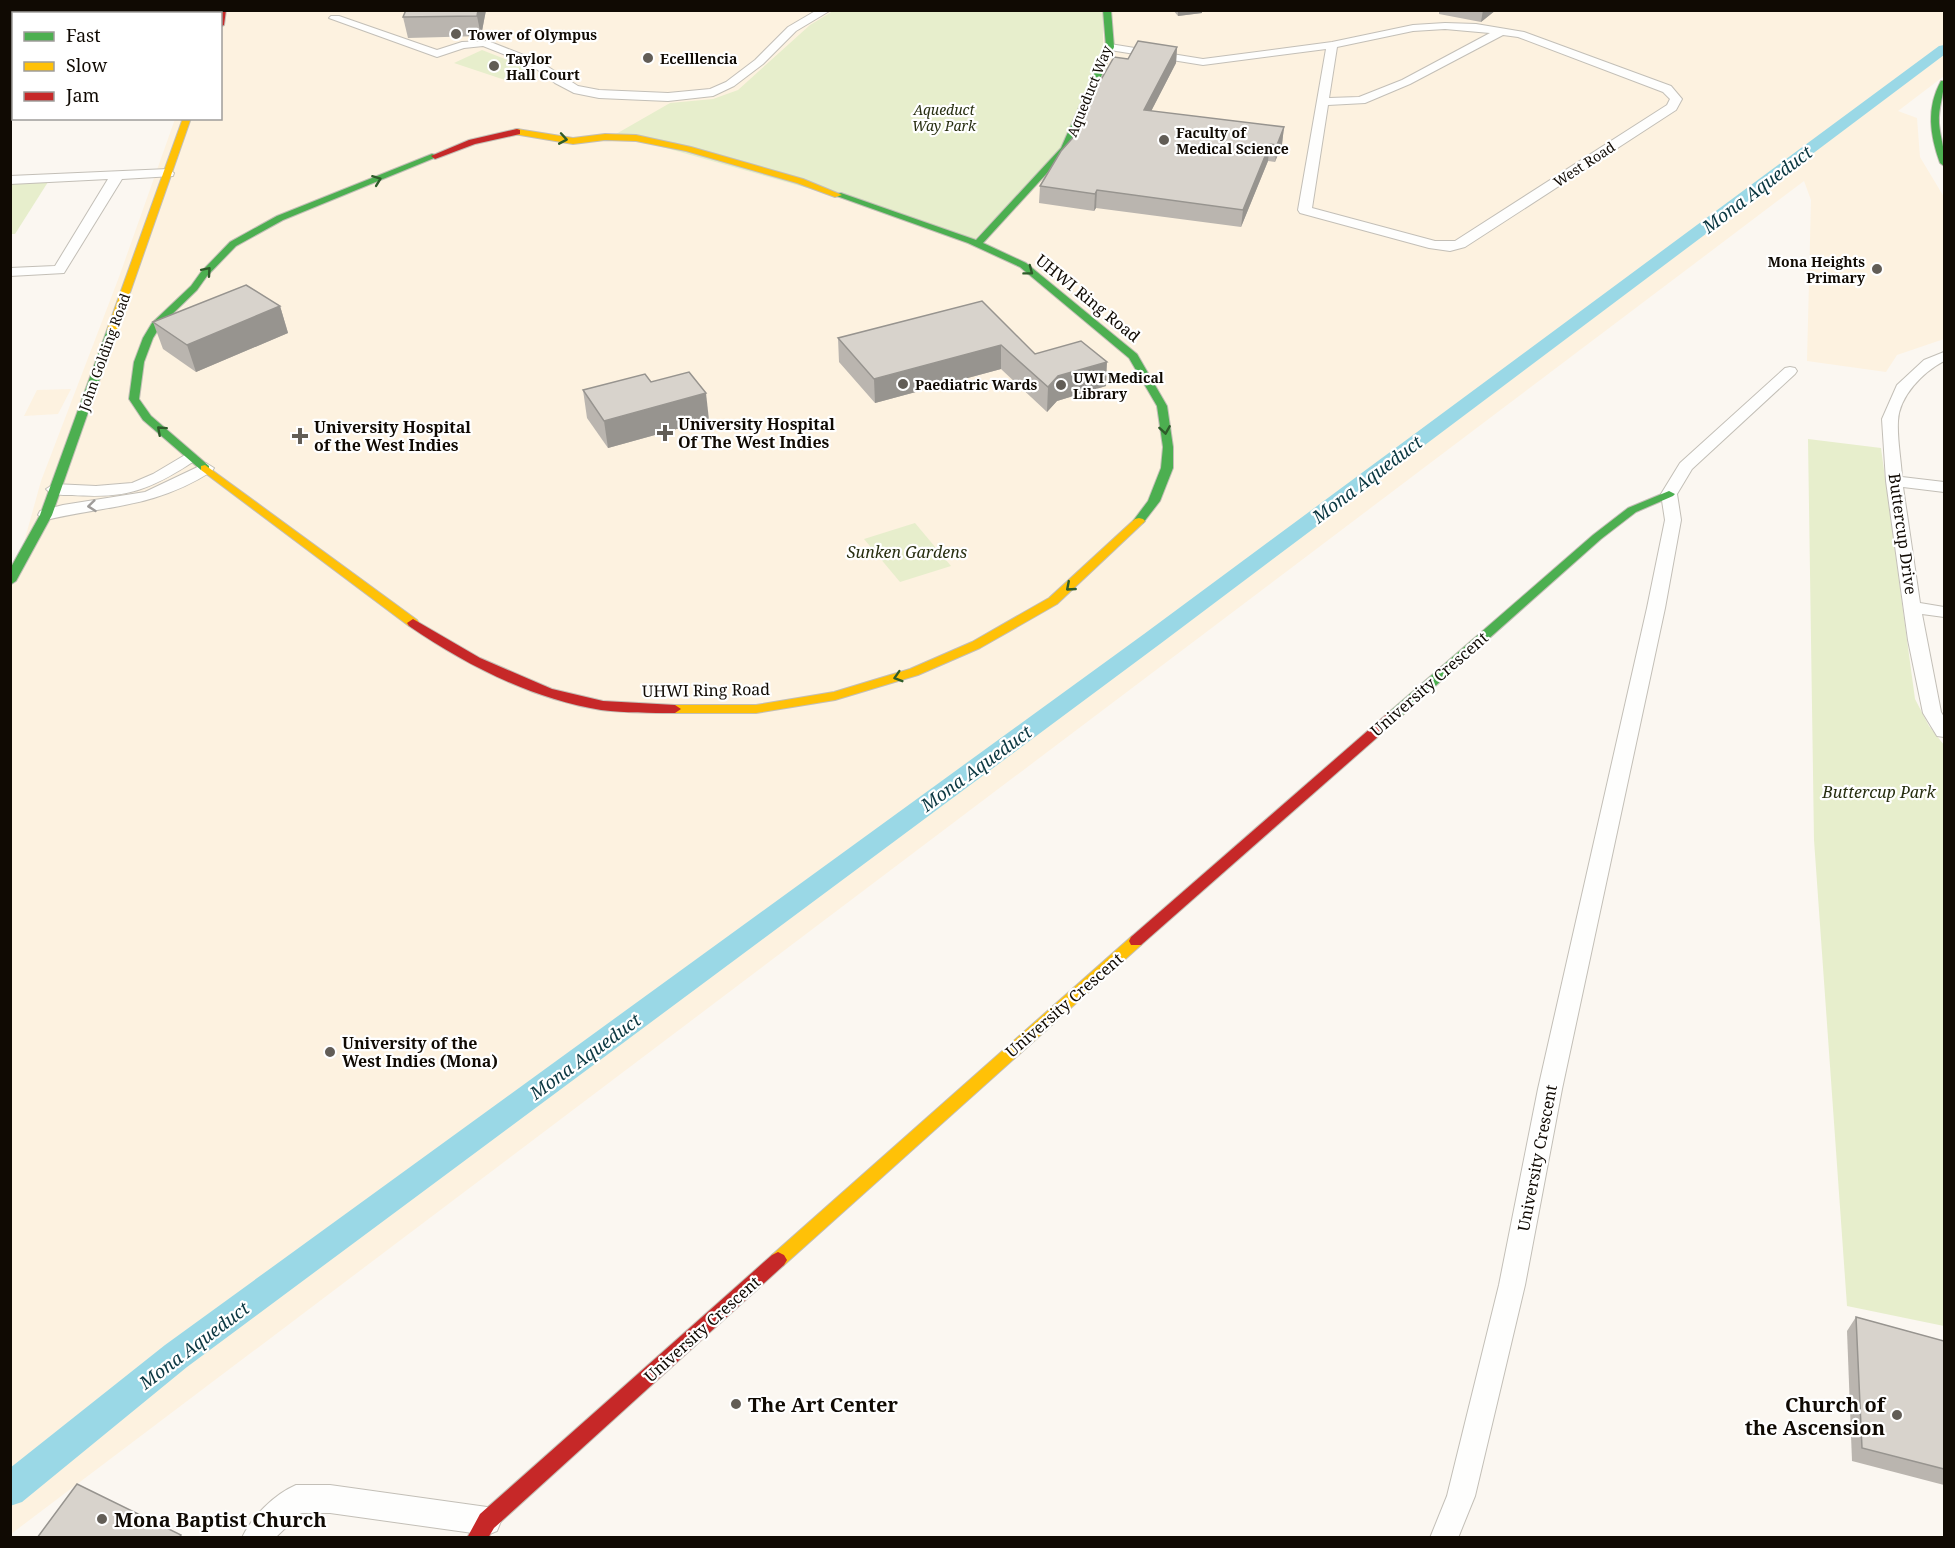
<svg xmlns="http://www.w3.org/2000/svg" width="1955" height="1548" viewBox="0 0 1955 1548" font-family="'Noto Serif',serif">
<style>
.built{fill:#fdf2e0}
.green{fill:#e7eecc}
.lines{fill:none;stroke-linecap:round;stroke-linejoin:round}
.canal{fill:#9ad8e6;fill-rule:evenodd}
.street-casing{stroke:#c3bfb7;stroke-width:2}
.fast-casing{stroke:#c3bfb7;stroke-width:2}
.slow-casing{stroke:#c3bfb7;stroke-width:2}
.jam-casing{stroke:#c3bfb7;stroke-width:2}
.street{fill:#fefefd;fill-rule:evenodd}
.fast{fill:#4caf50;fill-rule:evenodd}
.slow{fill:#ffc107;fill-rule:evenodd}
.jam{fill:#c62828;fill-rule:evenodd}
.wall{fill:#bab5af}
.shaded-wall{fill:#97948f}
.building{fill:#d8d3cc;stroke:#97948f;stroke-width:1.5}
.oneway{stroke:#2e5c2a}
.oneway2{stroke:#9f9c99}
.poi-dot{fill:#625d56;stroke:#fff;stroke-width:2}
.labels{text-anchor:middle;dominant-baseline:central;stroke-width:4.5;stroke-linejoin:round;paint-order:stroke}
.far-poi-label{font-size:14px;font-weight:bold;fill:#100a03;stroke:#fff;text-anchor:start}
.far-street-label{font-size:14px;fill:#100a03;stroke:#fff}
.far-park-label{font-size:14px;font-style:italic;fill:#272e10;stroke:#fff}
.street-label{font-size:16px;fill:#100a03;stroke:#fff}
.poi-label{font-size:16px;font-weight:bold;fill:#100a03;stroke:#fff;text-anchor:start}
.park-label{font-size:16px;font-style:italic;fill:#272e10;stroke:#fff}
.water-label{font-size:18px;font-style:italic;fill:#0c3842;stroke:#fff}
.near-poi-label{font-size:20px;font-weight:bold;fill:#100a03;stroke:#fff;text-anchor:start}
</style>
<rect width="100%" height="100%" fill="#fbf7f1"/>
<!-- built -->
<g class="built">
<path d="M190,10l1,3 -177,1v68h-3v-71z"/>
<path d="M201,11h1743v65l-46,35 19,7 3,39 24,40v142l-47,16 -11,17 -79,-11 4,-161 -7,-19 -1793,1353v-964l10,-17 20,-72 78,-204 56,-158 45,-1v-104l-17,-1z"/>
<path d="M71,389l-13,25 -34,2 13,-26z"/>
</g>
<!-- green -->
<g class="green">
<path d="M833,11h270v41l-42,97 -87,91 -75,-26 -283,-80 54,-31 43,-4 25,-9 72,-65z"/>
<path d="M482,50l51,20 -28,10 -51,-17z"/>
<path d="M48,182l-33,52h-4l-1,-50z"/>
<path d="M1808,439l73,9 34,251 14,27 15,19v581l-97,-20 -33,-466z"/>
<path d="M915,523l36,43 -51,16 -36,-43z"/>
</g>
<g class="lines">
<!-- canal -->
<path class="canal" d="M1944,45v10l-784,589 -973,723 -165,135 -12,4v-38l155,-123 979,-711 795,-588z"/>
<!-- street casing -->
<g class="street-casing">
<g id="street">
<path d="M817,10h14l-35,21 -33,33 -29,22 -21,10 -45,5 -69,-3 -25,-5 -19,-10 -24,-18 -48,-19 -19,2 -27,9 -108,-39 2,-2h8l98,34 25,-8 26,-1 51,20 39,25 21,4 69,3 42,-4 16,-7 29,-22 33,-33z"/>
<path d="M1445,23l31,1 48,8 147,54 11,13 -6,11 -211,137 -15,4 -21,-3 -129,-35 -2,-3 28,-161 -123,16 -93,-15 -6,-3 6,-3 93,15 129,-17 81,-17zM1445,29l45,4 -88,47 -43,17 -30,1 8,-51 76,-16zM1503,35l15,2 145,55 7,7 -3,6 -212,136h-20l-123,-33 16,-103 37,-2 45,-19z"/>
<path d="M168,169l6,4 -1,3 -51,3 -58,94 -54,3v-8l45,-2 53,-87 -98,5v-8z"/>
<path d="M1944,352v9c-21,11 -45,35 -46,60 -1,18 3,38 4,56l42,5v10l-41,-5 17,116 24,4v10l-22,-3 19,98 3,5v20l-7,-1 -14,-23 -15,-73 -22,-159 -4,-62 15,-34 27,-25z"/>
<path d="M1790,367l5,1 2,3 -2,3 -103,95 -15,25 4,26 -16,88 -103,481 -37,196 -50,211 -17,42h-28l17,-42 52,-211 39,-196 109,-481 18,-88 -4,-26 19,-31 105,-95z"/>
<path d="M190,452l8,5 -2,3c-46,30 -69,39 -124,35 -9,0 -20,1 -26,-6l8,-5 42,2 36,-3 21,-9z"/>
<path d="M206,463l8,5 -2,3c-57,37 -104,34 -166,49l-8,-5 2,-4 23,-6 82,-13z"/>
<path d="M296,1485h34l157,22 10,4 4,10 -4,10 -10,4 -157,-22h-29l-26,25h-33c9,-21 33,-44 54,-53z"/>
</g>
</g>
<!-- fast casing -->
<g class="fast-casing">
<g id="fast">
<path d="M1103,10h8l3,37 -45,102 -86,94 43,20 111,91 30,52 6,41v21l-13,33 -17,22 -4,1 -6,-3 15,-20 13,-33 2,-21 -6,-41 -28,-48 -109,-91 -52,-24 -134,-48 7,-2 135,47 85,-92 45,-101z"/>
<path d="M1941,81h3c0,14 -6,27 -5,42 1,15 7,28 5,43l-4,-3c-10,-28 -14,-55 1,-82z"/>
<path d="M432,154l7,2 -156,64 -47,26 -29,30 -10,14 -36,35 -8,13 -9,24 -5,37 12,17 58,50v4h-8l-58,-50 -14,-21 5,-37 9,-24 9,-15 39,-37 10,-14 29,-30 47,-26z"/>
<path d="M112,327l5,3 -65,185 -36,66 -6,4v-16l30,-54 67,-185z"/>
<path d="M1669,491l6,3 -2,2 -37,16 -35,27 -204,181h-10l-2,-3 2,-3 206,-179 35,-27z"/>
</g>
</g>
<!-- slow casing -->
<g class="slow-casing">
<g id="slow">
<path d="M183,118h8l-74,212 -1,2h-8l-1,-2z"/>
<path d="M517,129l56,9 32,-4 31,1 55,12 112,32 39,16 -7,2 -38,-14 -111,-32 -50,-10 -31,-1 -32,4 -59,-10v-4z"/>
<path d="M205,465l212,155 2,3 -2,3h-8l-208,-156v-4z"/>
<path d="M1139,518l4,1 2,2 -2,2 -86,81 -77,44 -62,27 -83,25 -79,13h-81l-6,-4 6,-4h81l78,-13 76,-23 62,-27 77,-44 86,-79z"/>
<path d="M1136,935l5,2 2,4 -2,4 -357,320 -6,3 -6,-3 -3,-5 3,-5 359,-318z"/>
</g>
</g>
<!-- jam casing -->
<g class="jam-casing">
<g id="jam">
<path d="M218,10h8l-2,15 -4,2v-13h-2z"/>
<path d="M517,129l3,1v4l-45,10 -40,15 -4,-3 38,-16z"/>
<path d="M413,619l67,39 72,31 51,12 72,4 6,4 -6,4c-25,0 -49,0 -74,-3 -69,-11 -135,-45 -192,-84l-2,-3z"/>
<path d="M1392,713l5,1 2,3 -2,3 -256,225h-10l-2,-4 2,-4 256,-223z"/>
<path d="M778,1252l6,3 3,5 -3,5 -290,263 -6,10h-21l13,-24 292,-259z"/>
</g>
</g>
<!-- street -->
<use href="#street" class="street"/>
<!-- fast -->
<use href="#fast" class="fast"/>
<!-- slow -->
<use href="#slow" class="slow"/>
<!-- jam -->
<use href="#jam" class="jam"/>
</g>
<!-- wall -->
<g class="wall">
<path d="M406,10h80l-5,26 -73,2 -5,-21z"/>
<path d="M1173,10h29v3l-24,3z"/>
<path d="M1439,10h57l-15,12 -42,-8z"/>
<path d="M1177,47l-1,16 -25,48 133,16 -2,17 -7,18 -7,-1 -27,66 -145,-19 -2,3 -55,-8 1,-17 37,-53z"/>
<path d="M982,301l53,53 71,32 -49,15 -10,11 -46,-43 -126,34 -36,-41 -1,-24z"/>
<path d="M280,306l8,27 -92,39 -33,-23 -10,-27z"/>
<path d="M651,382l58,38 -101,28 -21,-30 -4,-28z"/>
<path d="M1856,1317l88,24v144l-92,-24 -5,-130z"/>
</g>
<!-- shaded-wall -->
<g class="shaded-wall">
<path d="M478,10h8l-5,26 -4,-20z"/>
<path d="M1178,10h24v3l-24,3z"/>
<path d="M1483,10h13l-15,12z"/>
<path d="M1177,47l-1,16 -33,64 1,-17z"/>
<path d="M1284,127l-2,17 -7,18 2,-17z"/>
<path d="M1270,144l-2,17 -27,66 2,-17z"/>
<path d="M1097,190l-1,18 -2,3 1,-17z"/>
<path d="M280,306l8,27 -92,39 -9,-27z"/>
<path d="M1001,345v24l-126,34 -1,-24z"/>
<path d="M1107,362l-1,24 -49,15 -10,11 1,-25 10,-11z"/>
<path d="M706,393l3,27 -101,28 -4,-27z"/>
</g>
<!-- building -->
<g class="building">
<path d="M406,10h72l-1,6 -74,1z"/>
<path d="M1138,41l39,6 -33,63 140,17 -7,18 -7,-1 -27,66 -146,-20 -2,4 -55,-8 21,-35 16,-18 21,-48 16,-28 14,2z"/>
<path d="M246,285l34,21 -93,39 -34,-23z"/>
<path d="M982,301l53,53 46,-13 26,21 -49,14 -10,11 -47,-42 -127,34 -36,-41z"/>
<path d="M689,372l17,21 -102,28 -21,-31 62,-16 6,8z"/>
<path d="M1856,1317l88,24v128l-82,-21z"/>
<path d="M77,1484l104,51 -2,3h-142z"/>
</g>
<!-- one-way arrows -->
<defs><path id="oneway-chevron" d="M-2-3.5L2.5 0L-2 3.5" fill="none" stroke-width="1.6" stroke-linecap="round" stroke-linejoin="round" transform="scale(1.5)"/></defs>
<g class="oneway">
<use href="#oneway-chevron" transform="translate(563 139) rotate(10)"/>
<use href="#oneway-chevron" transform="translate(377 180) rotate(-21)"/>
<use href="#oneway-chevron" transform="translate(207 271) rotate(-49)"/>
<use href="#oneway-chevron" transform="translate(1029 271) rotate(37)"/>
<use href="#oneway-chevron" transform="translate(161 430) rotate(-138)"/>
<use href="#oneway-chevron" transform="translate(1165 430) rotate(81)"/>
<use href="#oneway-chevron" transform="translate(1070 587) rotate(139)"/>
<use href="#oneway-chevron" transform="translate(898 677) rotate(163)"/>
</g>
<use class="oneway2" href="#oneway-chevron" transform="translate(92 506) rotate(174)"/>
<!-- markers -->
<g class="poi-dot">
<circle cx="456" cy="34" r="6"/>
<circle cx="648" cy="58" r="6"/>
<circle cx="494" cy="66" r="6"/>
<circle cx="1164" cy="140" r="6"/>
<circle cx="1877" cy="269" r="6"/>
<circle cx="903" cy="384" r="6"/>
<circle cx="1061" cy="385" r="6"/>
<path d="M662 424h6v6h6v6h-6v6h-6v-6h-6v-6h6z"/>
<path d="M297 427h6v6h6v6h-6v6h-6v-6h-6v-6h6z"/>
<circle cx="330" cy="1052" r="6"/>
<circle cx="736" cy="1404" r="6"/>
<circle cx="1897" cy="1415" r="6"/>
<circle cx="102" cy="1519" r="6"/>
</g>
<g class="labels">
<!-- far-poi labels -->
<g class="far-poi-label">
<text x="468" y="34">Tower of Olympus</text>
<text x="506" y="58">Taylor<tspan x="506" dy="16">Hall Court</tspan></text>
<text x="660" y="58">Ecelllencia</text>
<text x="1176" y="132">Faculty of<tspan x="1176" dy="16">Medical Science</tspan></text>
<text x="1865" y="261" text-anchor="end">Mona Heights<tspan x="1865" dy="16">Primary</tspan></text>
<text x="1073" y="377">UWI Medical<tspan x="1073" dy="16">Library</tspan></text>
<text x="915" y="384">Paediatric Wards</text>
</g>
<!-- far-street labels -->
<g class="far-street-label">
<text transform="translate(1089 91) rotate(-68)">Aqueduct Way</text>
<text transform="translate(1584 164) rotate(-33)">West Road</text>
<text transform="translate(104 352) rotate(-70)">John Golding Road</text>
</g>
<!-- far-park labels -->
<g class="far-park-label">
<text x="944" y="109">Aqueduct<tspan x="944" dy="16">Way Park</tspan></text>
</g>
<!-- street labels -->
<g class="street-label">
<text transform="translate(1088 298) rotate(39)">UHWI Ring Road</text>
<text transform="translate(1903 534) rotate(82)">Buttercup Drive</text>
<text transform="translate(1429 684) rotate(-41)">University Crescent</text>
<text transform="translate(706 690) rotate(-1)">UHWI Ring Road</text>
<text transform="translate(1064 1005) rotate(-41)">University Crescent</text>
<text transform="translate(1537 1158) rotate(-79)">University Crescent</text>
<text transform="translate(702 1329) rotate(-42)">University Crescent</text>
</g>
<!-- poi labels -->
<g class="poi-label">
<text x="678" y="424">University Hospital<tspan x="678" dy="18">Of The West Indies</tspan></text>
<text x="314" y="427">University Hospital<tspan x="314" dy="18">of the West Indies</tspan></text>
<text x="342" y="1043">University of the<tspan x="342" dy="18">West Indies (Mona)</tspan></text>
</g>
<!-- park labels -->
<g class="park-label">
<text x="907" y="552">Sunken Gardens</text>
<text x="1879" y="792">Buttercup Park</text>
</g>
<!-- water labels -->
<g class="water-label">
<text transform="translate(1757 189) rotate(-37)">Mona Aqueduct</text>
<text transform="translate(1367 479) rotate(-37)">Mona Aqueduct</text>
<text transform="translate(976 768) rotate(-36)">Mona Aqueduct</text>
<text transform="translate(585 1056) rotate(-36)">Mona Aqueduct</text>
<text transform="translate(194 1345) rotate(-37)">Mona Aqueduct</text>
</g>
<!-- near-poi labels -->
<g class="near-poi-label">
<text x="748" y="1404">The Art Center</text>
<text x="1885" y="1404" text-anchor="end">Church of<tspan x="1885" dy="23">the Ascension</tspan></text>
<text x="114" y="1519">Mona Baptist Church</text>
</g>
</g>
<!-- border -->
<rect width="1955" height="1548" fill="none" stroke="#100a03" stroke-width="24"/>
<!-- legend -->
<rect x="12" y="12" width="210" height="108" fill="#ffffff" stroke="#9f9d9a" stroke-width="1.5"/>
<rect x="24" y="32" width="30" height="9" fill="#4caf50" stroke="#9f9d9a" stroke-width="1.5"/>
<text x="66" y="42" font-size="18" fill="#100a03">Fast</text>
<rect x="24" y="62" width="30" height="9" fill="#ffc107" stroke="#9f9d9a" stroke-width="1.5"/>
<text x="66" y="72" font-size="18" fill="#100a03">Slow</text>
<rect x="24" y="92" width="30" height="9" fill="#c62828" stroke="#9f9d9a" stroke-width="1.5"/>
<text x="66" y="102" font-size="18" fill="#100a03">Jam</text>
</svg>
